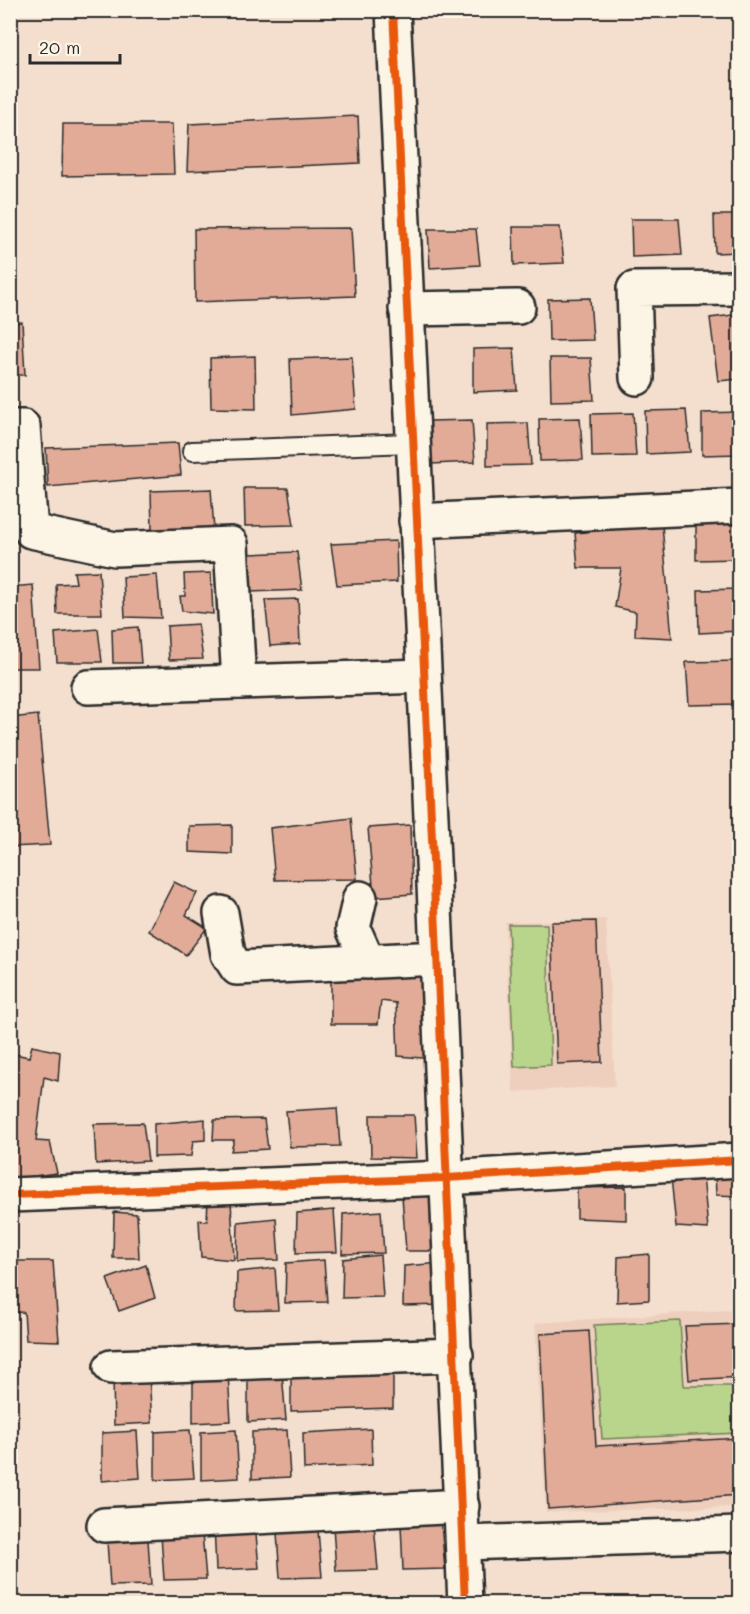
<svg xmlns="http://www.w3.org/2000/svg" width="750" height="1614" viewBox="0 0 750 1614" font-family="Mali,sans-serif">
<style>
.built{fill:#eecfbe}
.green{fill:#b9d48b;stroke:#72805b;stroke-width:1.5}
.building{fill:#e1ab97;stroke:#2b2b2b;stroke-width:1.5}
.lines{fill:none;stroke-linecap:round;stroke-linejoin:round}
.service-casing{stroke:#2b2b2b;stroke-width:22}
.minor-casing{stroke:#2b2b2b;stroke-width:38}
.service{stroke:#fcf5e5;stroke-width:18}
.minor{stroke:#fcf5e5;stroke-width:33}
.cycleway-casing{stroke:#fcf5e5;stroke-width:11}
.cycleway{stroke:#e8590c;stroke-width:8}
</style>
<rect width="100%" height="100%" fill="#f4dfce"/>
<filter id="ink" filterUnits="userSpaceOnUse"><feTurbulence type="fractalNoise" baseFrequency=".0167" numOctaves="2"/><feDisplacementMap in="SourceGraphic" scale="12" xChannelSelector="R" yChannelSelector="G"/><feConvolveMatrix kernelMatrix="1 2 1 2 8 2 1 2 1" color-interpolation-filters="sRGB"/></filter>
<g filter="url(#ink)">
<!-- built -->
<g class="built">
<path d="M606,919l9,167 -102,6 -8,-170z"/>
<path d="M739,1309v198l-193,5 -11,-189z"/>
</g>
<!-- green -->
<g class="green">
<path d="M508,924h39l4,141 -37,2z"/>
<path d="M680,1321l4,65h55v47l-137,6 -8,-114z"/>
</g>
<!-- building -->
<g class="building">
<path d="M358,116l2,47 -173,8 2,-47z"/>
<path d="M63,124h109l2,50 -112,2z"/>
<path d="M714,215h26v37l-25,1z"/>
<path d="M631,219h48l3,36 -50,2z"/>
<path d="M513,227h47l4,36 -50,2z"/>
<path d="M351,228l4,68 -160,6 -1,-73z"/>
<path d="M428,229h48l4,36 -50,3z"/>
<path d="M590,298l3,42 -44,1 -1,-42z"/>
<path d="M740,314v65l-22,2 -8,-63z"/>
<path d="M22,322l3,53h-15v-52z"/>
<path d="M514,348l3,42 -44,2v-43z"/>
<path d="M255,356l1,53 -45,-1 -1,-50z"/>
<path d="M352,357l4,52 -64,6 -2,-56z"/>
<path d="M550,358h41l3,42 -43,1z"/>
<path d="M686,410l4,42 -44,2 -1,-43z"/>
<path d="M740,412v42l-38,1v-42z"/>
<path d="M633,413l3,43 -44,1 -1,-43z"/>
<path d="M580,418l3,42 -43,1 -1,-42z"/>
<path d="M472,420l3,42 -44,2 -1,-43z"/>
<path d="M528,423l3,42 -44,1v-42z"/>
<path d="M178,443l3,32 -133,12 -2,-39z"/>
<path d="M244,488h44l6,37 -49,1z"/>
<path d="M211,489l3,41h-62l-1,-39z"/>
<path d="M737,517l3,42 -44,1v-42z"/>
<path d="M662,525l10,113 -37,-2 1,-24 -21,-5 6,-39h-43l-3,-35z"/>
<path d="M396,541l1,41 -60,3 -6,-41z"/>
<path d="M297,552l5,38 -52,2 -2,-38z"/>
<path d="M99,571l3,43h-45l-1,-30 20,-1 -2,-11z"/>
<path d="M211,573l2,41 -31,-3 -2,-15h5l-1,-22z"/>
<path d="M157,575l4,43 -36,-1 -2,-40z"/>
<path d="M33,585l6,83h-29v-81z"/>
<path d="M740,589v42l-41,2 -1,-43z"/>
<path d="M298,599l2,45 -30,2 -5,-46z"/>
<path d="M198,624l5,35 -34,1 -2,-34z"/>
<path d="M138,627l3,36h-28l-1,-34z"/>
<path d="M98,629l4,33h-45l-2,-29z"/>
<path d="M740,661v43l-51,1 -3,-43z"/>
<path d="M38,715l12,130 -40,2v-129z"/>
<path d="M351,818l6,61 -82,1 -5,-52z"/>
<path d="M232,825v29l-43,-2v-26z"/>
<path d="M410,825l2,69 -38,3 -6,-69z"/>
<path d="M174,882l23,11 -11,22 21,13 -21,27 -37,-24z"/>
<path d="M596,921l6,141 -45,2 -6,-142z"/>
<path d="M428,975l6,84 -36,-3 -2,-53 -15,-2 -3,23h-47v-46z"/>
<path d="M32,1046l28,6 -2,29 -14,-4 -8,64 14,1 7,31 -46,6 -1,-65 4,-23 -4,-1v-37l19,4z"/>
<path d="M337,1108l3,38 -50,1 -4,-36z"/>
<path d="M370,1115h44l3,43 -46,-1z"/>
<path d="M205,1119v21l-12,1 -2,15 -37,1v-33z"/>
<path d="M264,1119l4,30 -37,2 3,-11h-21l1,-20z"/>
<path d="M143,1123l5,38 -52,3 -2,-40z"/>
<path d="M740,1172v24l-24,-1 -1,-21z"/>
<path d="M703,1175l5,54 -32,-2 -5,-50z"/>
<path d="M626,1187v33l-49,-2v-30z"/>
<path d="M435,1195l4,56h-33l-4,-55z"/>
<path d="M208,1199l23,1 3,60 -33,-3 -2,-37 8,1z"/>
<path d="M334,1210l3,42 -41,1 1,-40z"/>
<path d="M381,1211l3,42 -42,1 1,-40z"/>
<path d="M114,1212l23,2 2,44h-26z"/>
<path d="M276,1218l3,42 -42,1 1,-39z"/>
<path d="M649,1254v46l-32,2 1,-45z"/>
<path d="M380,1255l3,42 -41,1 1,-39z"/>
<path d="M324,1260l3,42 -42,1 1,-40z"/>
<path d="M10,1261h43l6,80 -33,-1 -2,-28 -14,1z"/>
<path d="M442,1263l3,42 -42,1 1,-40z"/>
<path d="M146,1265l9,33 -36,13 -12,-32z"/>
<path d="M275,1268l3,42 -42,1 1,-39z"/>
<path d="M740,1324v53l-51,3 -4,-54z"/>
<path d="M589,1331l7,115 144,-8v57l-192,14 -8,-175z"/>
<path d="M282,1373l4,47 -38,2v-48z"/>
<path d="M393,1373v35l-102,3v-33z"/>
<path d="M228,1374l3,47 -38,2v-47z"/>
<path d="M149,1376l3,47 -38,2 -1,-48z"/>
<path d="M371,1429l1,36 -68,4 -1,-36z"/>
<path d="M190,1430l4,48 -39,2v-48z"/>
<path d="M236,1430l3,48 -38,2v-48z"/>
<path d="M287,1430l3,47 -38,2v-47z"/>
<path d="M137,1431l3,47 -38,3v-48z"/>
<path d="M255,1523l4,45 -43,2 -2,-46z"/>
<path d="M441,1523l4,46 -42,1 -2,-45z"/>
<path d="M374,1524l4,46 -42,1 -3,-45z"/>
<path d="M318,1531l4,46 -42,1 -3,-45z"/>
<path d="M202,1533l4,46 -42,1 -3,-45z"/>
<path d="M148,1540l3,45 -41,1 -3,-45z"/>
</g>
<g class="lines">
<!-- service casing -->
<g class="service-casing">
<path id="service" d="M192,451l220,-8"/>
</g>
<!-- minor casing -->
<g class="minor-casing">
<g id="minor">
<path d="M393,10c24,532 52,1062 72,1594"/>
<path d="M406,309l112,-2"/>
<path d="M637,378l-3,-89 106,-1"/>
<path d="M10,427h13l8,104 84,18 116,-5 8,138 185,-6"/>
<path d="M416,521l324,-15"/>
<path d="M88,687l151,-5"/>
<path d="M360,898l-7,30 15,34"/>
<path d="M221,913l7,41 9,14 201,-10"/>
<path d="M10,1195l436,-17 294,-18"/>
<path d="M111,1367l345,-12"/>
<path d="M104,1525l358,-19"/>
<path d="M463,1543l277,-9"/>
</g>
</g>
<!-- service -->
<use href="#service" class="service"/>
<!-- minor -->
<use href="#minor" class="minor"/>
<!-- cycleway casing -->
<g class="cycleway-casing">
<g id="cycleway">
<path d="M393,10c24,532 52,1062 72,1594"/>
<path d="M10,1195l436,-17 294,-18"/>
</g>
</g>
<!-- cycleway -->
<use href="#cycleway" class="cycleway"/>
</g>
</g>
<!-- margin -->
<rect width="750" height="1614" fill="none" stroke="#fcf5e5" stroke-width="36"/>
<rect x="18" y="18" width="714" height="1578" fill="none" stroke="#2b2b2b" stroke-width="2" filter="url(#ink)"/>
<!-- scale -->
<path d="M30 54v9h90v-9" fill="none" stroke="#2b2b2b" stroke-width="3"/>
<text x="39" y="54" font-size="18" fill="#2b2b2b" stroke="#fcf5e5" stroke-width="4.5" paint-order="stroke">20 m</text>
</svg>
